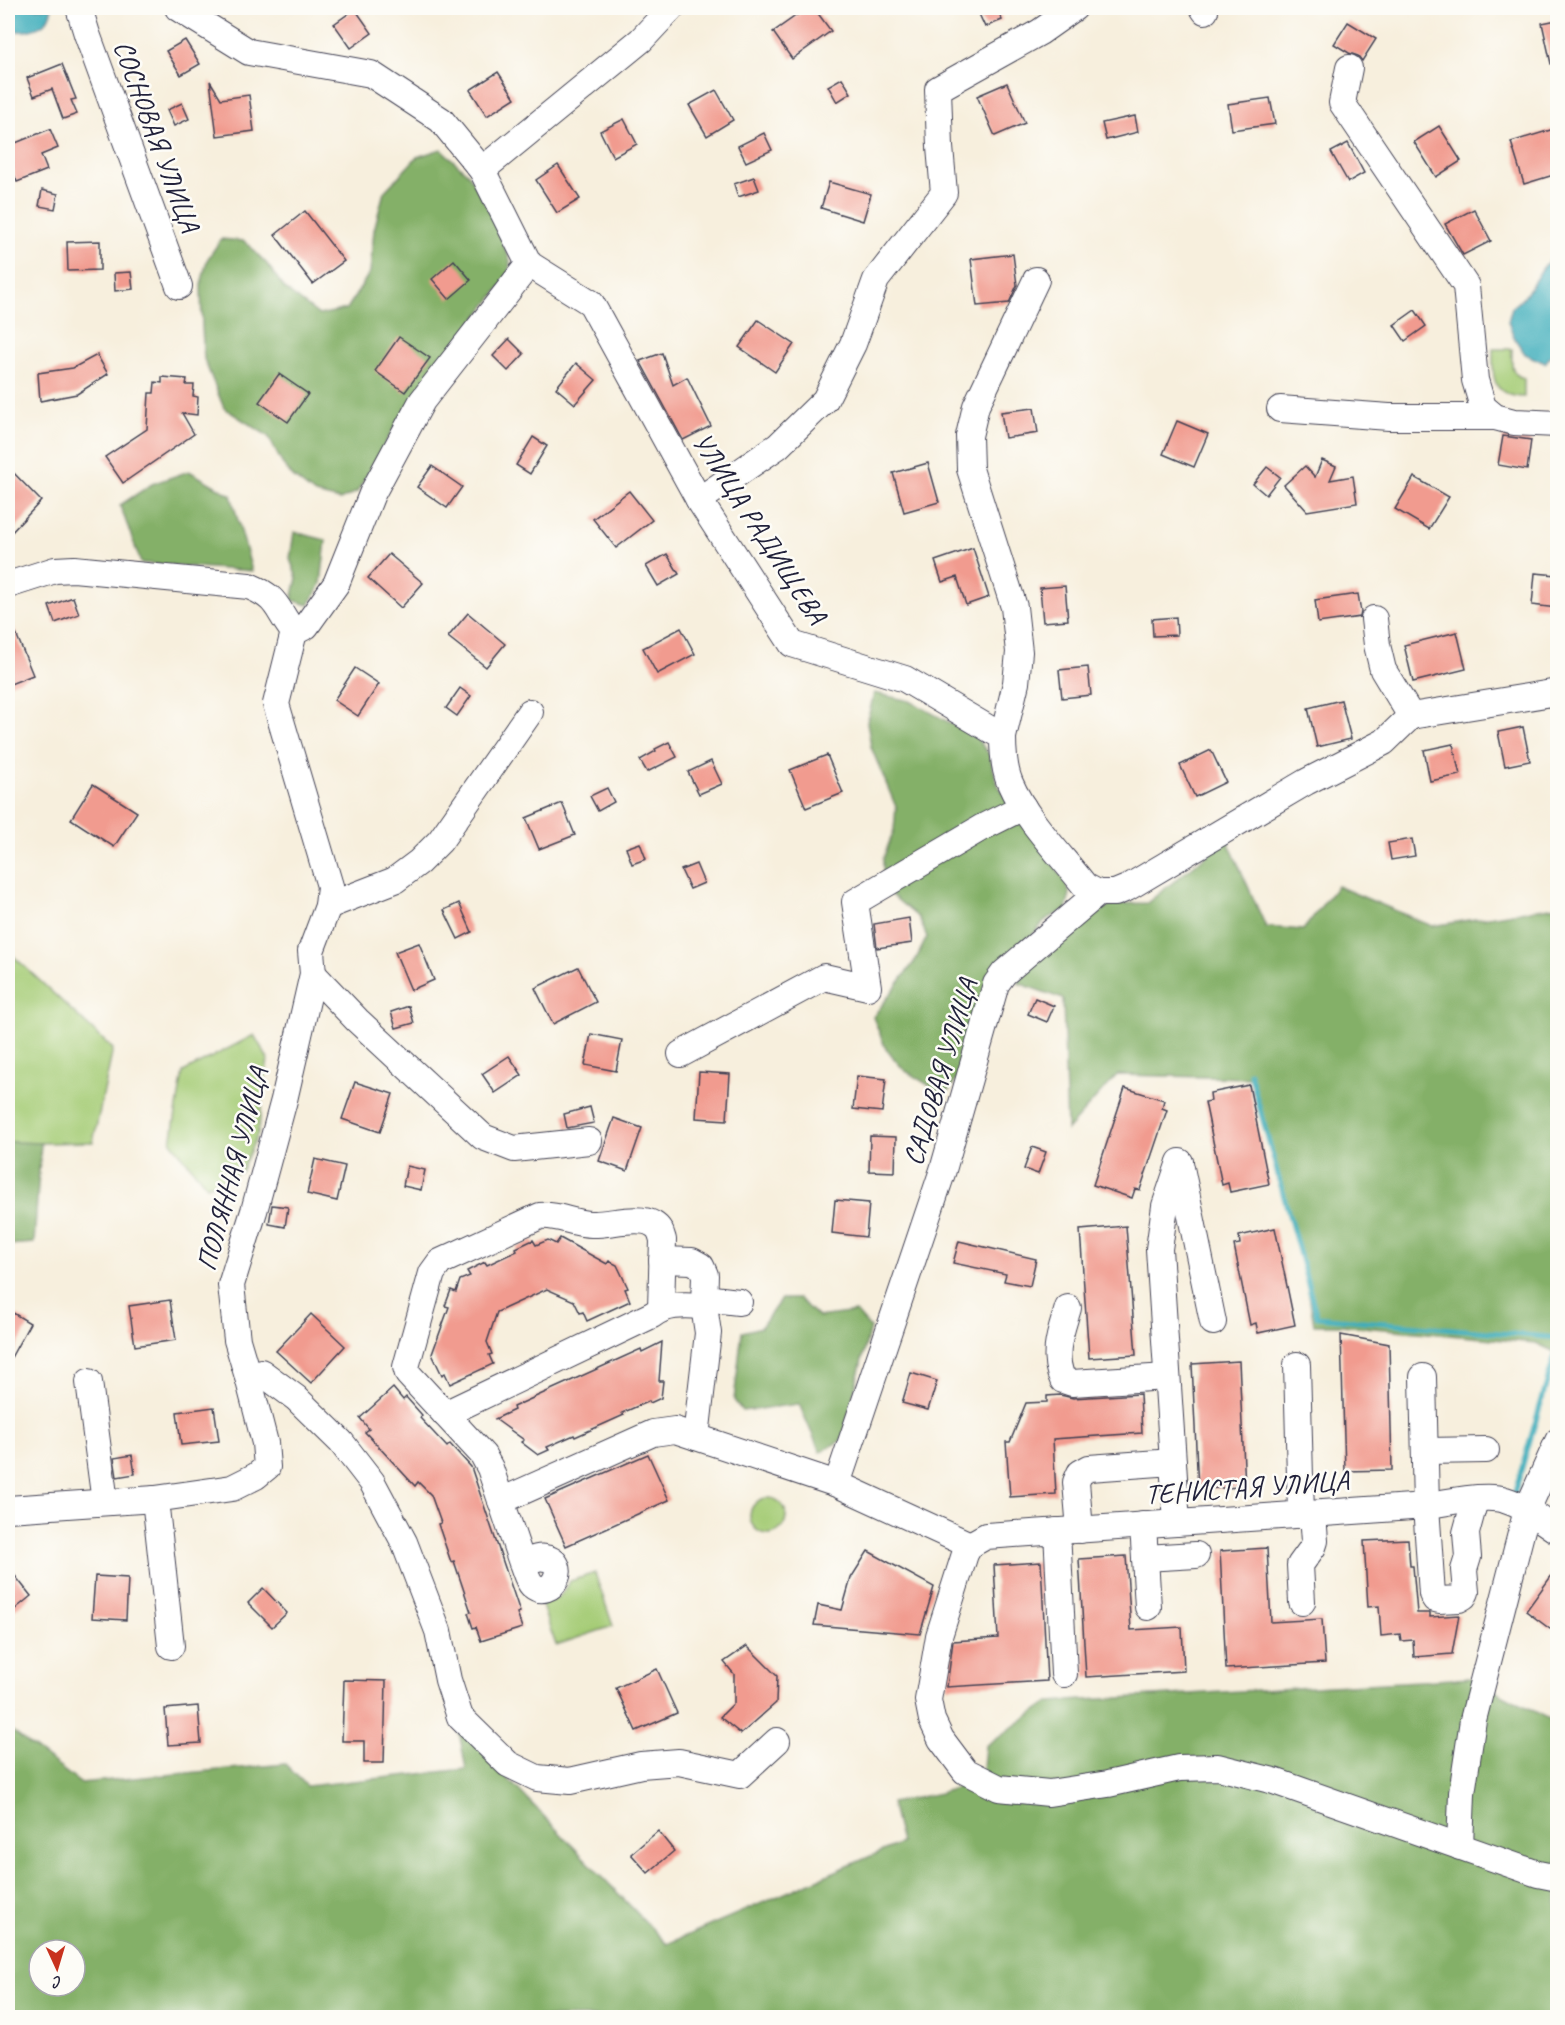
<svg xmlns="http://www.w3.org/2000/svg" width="1565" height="2025" viewBox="0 0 1565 2025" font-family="Caveat,sans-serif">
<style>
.green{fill:#a5cc76;stroke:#647758;stroke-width:1.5}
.forest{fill:#84b067;stroke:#536951;stroke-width:1.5;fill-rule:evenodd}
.water{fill:#3eadbb;stroke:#30687b;stroke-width:1.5}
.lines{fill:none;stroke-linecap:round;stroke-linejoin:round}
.stream{stroke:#3eadbb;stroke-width:5}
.building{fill:#f19b8f}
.minor-casing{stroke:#424153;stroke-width:28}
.minor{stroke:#fff;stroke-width:26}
.labels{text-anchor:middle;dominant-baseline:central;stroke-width:5;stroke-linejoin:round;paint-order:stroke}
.street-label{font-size:28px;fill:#22223b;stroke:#fdfcf7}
</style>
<rect width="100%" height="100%" fill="#fdfcf7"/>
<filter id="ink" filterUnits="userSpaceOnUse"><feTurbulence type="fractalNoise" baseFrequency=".0167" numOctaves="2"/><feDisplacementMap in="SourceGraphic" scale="12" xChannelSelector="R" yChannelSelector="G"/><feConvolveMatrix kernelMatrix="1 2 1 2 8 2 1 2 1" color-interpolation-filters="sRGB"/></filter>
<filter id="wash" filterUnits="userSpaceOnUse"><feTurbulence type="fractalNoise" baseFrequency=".008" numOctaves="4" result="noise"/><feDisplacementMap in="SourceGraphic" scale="24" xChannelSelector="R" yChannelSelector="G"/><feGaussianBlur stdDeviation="1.35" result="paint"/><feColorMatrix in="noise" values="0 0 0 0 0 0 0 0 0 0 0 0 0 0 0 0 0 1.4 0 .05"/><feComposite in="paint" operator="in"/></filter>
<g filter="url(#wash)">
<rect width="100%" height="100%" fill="#f7efdd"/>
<!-- green -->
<g class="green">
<path d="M1493,349h19c0,12 -3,26 12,29v19c-34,-1 -31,-21 -31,-48z"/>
<path d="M8,951l105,98 -20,93 -52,1 -33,-1z"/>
<path d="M254,1035l14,24 -10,74 -17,39 -34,14 -36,-44 12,-70z"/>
<circle cx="768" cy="1516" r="18"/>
<path d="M595,1573l18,53 -57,19 -15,-42c15,-2 23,-8 29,-22z"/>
</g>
<!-- forest -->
<g class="forest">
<path d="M441,149l28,26 23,41 18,44 -1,16 -105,135 -47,81 -17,8 -25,-6 -22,-17 -11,-14 -14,-27 -44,-28 -20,-49 -2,-32 -1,-42 6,-25 14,-21 23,2 23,23 18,25 34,26 28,-6 23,-37 4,-42 10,-38 33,-35z"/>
<path d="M189,471l42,24 21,76 -111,-8 -21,-58 32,-21z"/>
<path d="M294,532l32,8 -5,44 -12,21 -17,-5 5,-22 -7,-19z"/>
<path d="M874,693l36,8 66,36 13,17 9,31 66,94 6,15 -4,16 -18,8 -15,16 -75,143 -9,13 -11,1 -34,-21 -18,-21 -13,-32 42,-56 12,-24 -8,-19 -36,-30v-29l11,-29 2,-23 -25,-60 -4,-25z"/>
<path d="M1227,839l39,88 37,3 34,-44 95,40 125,-20v447l-21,-10 -195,-18h-27l-10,-60 -52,-187 -135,-3 -50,55 -4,-131 -45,-16 28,-34 66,-45 35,-1z"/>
<path d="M8,1142l33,1 -7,100 -26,2z"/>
<path d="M781,1299h18l19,18 38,-5 14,16 -28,112 -22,12 -21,-48 -57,7 -8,-11 8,-68 19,-5z"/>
<path d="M1471,1678l86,45v294h-1549v-289l72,55 205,-19 22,22 159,-17 -8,-42 209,217 234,-101 -10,-40 49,-10 42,-14 3,-33 64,-44zM39,1950h36v36h-36z"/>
</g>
<!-- water -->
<g class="water">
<path d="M8,8h44c-1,4 -3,10 -6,14 -9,9 -27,11 -38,8z"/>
<path d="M1554,255l4,1 -1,92 -12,15 -20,-9 -10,-15 -7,-17 4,-15 13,-11 17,-27z"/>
</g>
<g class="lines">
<!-- stream -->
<g class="stream">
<path d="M1250,1073l67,244 241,21"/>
<path d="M1514,1495l44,-150"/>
</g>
</g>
<g id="blocks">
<!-- building -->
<g class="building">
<path d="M807,8h7l17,23 -39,28 -19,-27z"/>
<path d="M994,8h3l5,12 -17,7 -6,-13z"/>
<path d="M355,9l17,24 -21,15 -17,-24z"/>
<path d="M1557,20v43l-6,1 -9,-41z"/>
<path d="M1348,22l28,17 -14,22 -4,-5 -9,-3 -15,-9z"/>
<path d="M185,40l15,24 -19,11 -15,-24z"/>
<path d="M62,64l14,35 -5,1 6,14 -14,5 -11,-30 -18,7 -7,-18z"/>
<path d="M498,72l17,26 -28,18 -17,-26z"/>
<path d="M842,78l9,15 -14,9 -9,-16z"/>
<path d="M210,81l11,18 28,-4 5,36 -37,5z"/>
<path d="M1007,83l18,40 -30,13 -18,-40z"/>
<path d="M716,90l17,30 -26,16 -18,-31z"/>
<path d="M1270,98l5,26 -43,6 -4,-26z"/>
<path d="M182,103l7,16 -15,7 -7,-16z"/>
<path d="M1135,116l3,16 -32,8 -4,-17z"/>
<path d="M624,119l13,25 -24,13 -13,-26z"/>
<path d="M1439,126l22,35 -25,16 -22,-35z"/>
<path d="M1557,128v46l-33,10 -13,-42z"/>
<path d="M50,129l8,19 -17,7 6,15 -30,12 -9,-23v-13z"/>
<path d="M764,133l8,17 -26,12 -8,-16z"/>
<path d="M1348,143l16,30 -16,9 -17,-30z"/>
<path d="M558,165l22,34 -23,14 -21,-33z"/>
<path d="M754,177l5,13 -21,7 -4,-13z"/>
<path d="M829,182l42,12 -8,27 -42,-13z"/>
<path d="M42,190l16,4 -3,15 -16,-3z"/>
<path d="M1474,209l17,32 -28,14 -18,-31z"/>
<path d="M305,211l39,50 -31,23 -38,-49z"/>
<path d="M100,241v29l-32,1 -1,-29z"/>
<path d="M1013,254l4,31 -8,18 -32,3 -6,-47z"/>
<path d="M454,260l17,20 -22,19 -17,-20z"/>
<path d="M131,272l2,17 -18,2 -1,-18z"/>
<path d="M1415,310l11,16 -21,15 -11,-16z"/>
<path d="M758,320l36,24 -19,28 -36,-25z"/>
<path d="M399,337l31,21 -25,34 -30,-21z"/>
<path d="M509,339l15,15 -16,17 -15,-15z"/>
<path d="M662,353l11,32 14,-8 24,49 -28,14 -43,-79z"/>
<path d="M97,355l11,19 -31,20 -37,7 -2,-28 35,-5z"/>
<path d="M576,363l20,17 -21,24 -19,-16z"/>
<path d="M279,374l29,20 -20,28 -29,-20z"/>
<path d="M162,377l25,2 -1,6h8l-1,11 5,1 -1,18 -15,-2 12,21 -71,49 -18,-26 42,-28 2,-36h5l1,-11 7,1z"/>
<path d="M1034,408l4,25 -33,5 -4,-26z"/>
<path d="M1177,421l31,13 -14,33 -31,-13z"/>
<path d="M1503,436l28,4 -4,30 -29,-5z"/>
<path d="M533,437l14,9 -17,28 -14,-9z"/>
<path d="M1322,460l14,6 -6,14 23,-4 4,27 -50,8 -23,-26 21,-19 10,11z"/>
<path d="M928,463l11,39 -35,10 -11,-39z"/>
<path d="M432,466l30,21 -15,21 -30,-21z"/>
<path d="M8,467l33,34 -33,35z"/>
<path d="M1267,467l13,10 -14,18 -13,-11z"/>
<path d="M1414,477l35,20 -20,32 -34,-20z"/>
<path d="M629,491l23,29 -36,28 -23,-29z"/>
<path d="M973,548l16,49 -23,8 -9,-28 -15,5 -7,-21z"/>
<path d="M389,554l34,29 -22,25 -33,-30z"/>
<path d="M667,554l12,20 -21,12 -12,-20z"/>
<path d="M1535,573l22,2v33l-25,-3z"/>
<path d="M1065,586l3,34 -25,2 -3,-34z"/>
<path d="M1358,594l3,18 -1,5 -42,6 -3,-23z"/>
<path d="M73,597l6,17 -24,9 -6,-17z"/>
<path d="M468,613l37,31 -19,23 -38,-30z"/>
<path d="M8,614l25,61 -25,10z"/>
<path d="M1176,617l1,18 -24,1 -1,-17z"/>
<path d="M681,628l14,26 -38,20 -14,-26z"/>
<path d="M1457,632l9,37 -53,13 -9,-37z"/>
<path d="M1088,667l3,28 -29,3 -3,-28z"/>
<path d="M355,668l24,16 -21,32 -24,-16z"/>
<path d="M460,688l11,8 -14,20 -11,-8z"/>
<path d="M1341,700l10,39 -34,8 -9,-39z"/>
<path d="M1523,727l7,34 -25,5 -7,-34z"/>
<path d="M669,742l8,15 -30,15 -7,-12 16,-9 -1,-2z"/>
<path d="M1453,744l7,31 -30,6 -6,-31z"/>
<path d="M1211,750l15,32 -31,15 -15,-32z"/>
<path d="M827,755l16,38 -37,15 -16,-38z"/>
<path d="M711,761l11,23 -23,10 -11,-22z"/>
<path d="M93,784l44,28 -23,35 -43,-28z"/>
<path d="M607,788l7,14 -16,9 -8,-15z"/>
<path d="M562,803l13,32 -36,14 -13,-31z"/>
<path d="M1412,839l3,17 -24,4 -3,-17z"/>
<path d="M640,843l6,16 -14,5 -6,-16z"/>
<path d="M696,864l8,19 -14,6 -9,-19z"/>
<path d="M459,903l13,29 -14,7 -14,-29z"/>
<path d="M909,918l3,25 -35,5 -3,-24z"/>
<path d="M419,943l15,37 -23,10 -16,-38z"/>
<path d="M578,967l18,35 -43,22 -18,-36z"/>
<path d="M1035,998l19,8 -7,16 -19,-8z"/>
<path d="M409,1006l5,17 -18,5 -5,-16z"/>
<path d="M591,1034l31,6 -6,31 -31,-6z"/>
<path d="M509,1056l13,19 -27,18 -13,-19z"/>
<path d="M699,1072l31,2 -3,46 -31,-2z"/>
<path d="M857,1076l29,3 -4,33 -29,-3z"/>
<path d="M355,1082l38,12 -13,38 -38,-13z"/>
<path d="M1249,1085l20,99 -39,8 -2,-9 -6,2 -17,-83 6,-1 -1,-8z"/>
<path d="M1125,1088l39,12 -2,8 5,2 -27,80 -5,-1 -3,9 -39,-13z"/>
<path d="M590,1107l4,16 -27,5 -3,-14z"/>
<path d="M614,1118l28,10 -15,43 -28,-10z"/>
<path d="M870,1136l26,1 -1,35 -26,-1z"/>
<path d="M1032,1147l14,5 -8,22 -14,-5z"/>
<path d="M315,1159l30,7 -8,35 -30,-7z"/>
<path d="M407,1166l18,4 -4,20 -18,-4z"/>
<path d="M835,1200l34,3 -3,34 -34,-4z"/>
<path d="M272,1205l16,2 -3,20 -16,-3z"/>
<path d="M1126,1226l10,129 -47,3 -9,-128z"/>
<path d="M1275,1228l20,97 -37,8 -2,-10 -6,2 -16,-80 6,-1 -1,-8z"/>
<path d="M560,1238l47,26 2,-3 8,4 11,23 -3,1 5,12 -43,20 -4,-9 -3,1 -6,-12 -27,-12 -50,23 -10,30 5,12 -3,1 4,9 -43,20 -5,-11 -3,2 -10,-21 17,-47 -4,-1 6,-16 5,2 4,-12 10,-4 -3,-5 18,-9 2,3 30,-14 -1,-3 17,-8 3,5 12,-5 8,4z"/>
<path d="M959,1241l77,18 -6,27 -26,-5 2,-7 -53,-11z"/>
<path d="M170,1300l6,40 -41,6 -6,-40z"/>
<path d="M8,1310l22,13 -22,40z"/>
<path d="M311,1314l34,32 -34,37 -35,-32z"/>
<path d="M1341,1335l48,9 3,126 -47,1z"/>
<path d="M662,1342l-3,39h4l-2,17 -11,5 -1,-2 -27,12 2,2 -49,22 -1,-2 -27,12 2,3 -11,5 -17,-13 3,-2 -29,-21 19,-9 -1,-3 128,-58 1,3z"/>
<path d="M1239,1361l6,126 -47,2 -6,-125z"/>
<path d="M911,1373l26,8 -9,29 -26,-7z"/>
<path d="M393,1388l10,12 3,-3 16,18 -2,3 27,29 3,-3 21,23 49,145 -3,1 5,15 -41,13 -5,-14 -3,1 -5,-15 3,-1 -17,-51 -3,1 -13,-38 3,-1 -10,-28 -13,-13 -3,4 -50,-54 4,-3 -9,-11z"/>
<path d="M1140,1394l2,39 -89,6 3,55 -46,3 -4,-55h4l16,-39 21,-1v-6l13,-1 13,3z"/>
<path d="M214,1407l5,34 -38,4 -4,-33z"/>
<path d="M648,1454l21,46 -103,46 -21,-47z"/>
<path d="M132,1455l3,19 -18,3 -3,-19z"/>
<path d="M1408,1539l2,27h3l4,47h13v4l29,-2 -7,39 -38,3 -1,-17 -12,1 -1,-7 -19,2 -2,-30 -11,1 -4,-66z"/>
<path d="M1267,1548l4,74 51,-3 3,44 -99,6 -6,-118z"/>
<path d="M868,1551l66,36 -14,47 -106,-9 4,-20 24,5 9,-32z"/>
<path d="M1126,1556l5,74 51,-3 2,44 -98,6 -7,-118z"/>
<path d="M1041,1562l6,119 -100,6 6,-46 45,-3 -4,-73z"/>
<path d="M8,1567l23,29 -23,19z"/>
<path d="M1557,1568v51l-7,10 -24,-18z"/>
<path d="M95,1576l33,2 -2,42 -34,-2z"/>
<path d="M263,1588l24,25 -15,14 -24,-24z"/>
<path d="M747,1646l30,30 -1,27 -35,31 -21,-17 14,-14v-29l-10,-12z"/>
<path d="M657,1669l20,44 -41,18 -20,-43z"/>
<path d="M344,1680l42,1 -2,82h-20v-22h-22z"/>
<path d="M198,1706l3,37 -33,2 -3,-36z"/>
<path d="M658,1831l16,20 -26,22 -17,-19z"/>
</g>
</g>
</g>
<g filter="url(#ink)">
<use href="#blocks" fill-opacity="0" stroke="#424153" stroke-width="1.5"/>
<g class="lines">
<!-- minor casing -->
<g class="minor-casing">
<g id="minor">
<path d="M79,8l8,26 92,252"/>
<path d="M178,8l71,44 122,22 70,46 41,50 47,94 62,39 108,197 93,144 113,35 98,58c0,15 1,32 7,46 16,37 50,71 75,103l13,7"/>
<path d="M1203,8l2,3"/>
<path d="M1349,68l-7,35 124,183 9,94 8,27 12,10 19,5 44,2"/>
<path d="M482,170l159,-130 30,-32"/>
<path d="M1280,409l109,8h106"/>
<path d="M699,500l79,-54 47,-46 28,-56 23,-64 68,-87 -4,-46 -2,-58 102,-57 34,-24"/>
<path d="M8,585l47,-15 19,-1 175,17c31,13 26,22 45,46l12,-6 30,-42 36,-90 50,-93 107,-137"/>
<path d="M1374,619l3,26 6,25 28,46"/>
<path d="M1003,737l13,-54 3,-31 -5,-45 -44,-138 -1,-33 7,-30 60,-126"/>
<path d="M328,906l67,-26 24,-18 21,-21 90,-129"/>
<path d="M313,974l44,46 126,117 31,12 75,-8"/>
<path d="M681,1054l143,-77 44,10 -13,-85 126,-74 42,-21"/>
<path d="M1180,1163l33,159"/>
<path d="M662,1260l30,1 9,5 4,9 -1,31 4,27 -12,104"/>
<path d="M704,1298l35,4"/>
<path d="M1068,1308c-7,24 -17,47 -5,72l9,3 95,-6"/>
<path d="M1297,1365l4,150"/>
<path d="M248,1377l13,-5 35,26 45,44 31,40 32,60 34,89 10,49 12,37 48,47 29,14 33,3 71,-16 38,-3 61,13 37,-34"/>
<path d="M1423,1377l3,129 6,88 3,5 4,1 20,-1 5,-3 2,-4 -2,-22 4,-13 -2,-24 9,-33"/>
<path d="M89,1382l16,120"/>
<path d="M445,1414l207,-99c16,-12 32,-10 52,-9"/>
<path d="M1425,1451l61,-1"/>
<path d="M837,1484l106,-314 53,-186 8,-11 94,-80h17l12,-5 179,-106 78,-40 27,-26 147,-24"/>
<path d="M155,1499l16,147"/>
<path d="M501,1501l152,-68 22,-3 162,54 133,61"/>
<path d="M8,1509l147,-10 77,-11 24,-12 11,-9 -2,-24 -17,-66 -11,-37 -6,-55 23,-74 30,-111 29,-126 -2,-23 17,-45 2,-20 -54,-182 18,-72"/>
<path d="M1177,1523l-18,-274 6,-43 15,-44"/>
<path d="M1143,1525l5,82"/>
<path d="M1080,1530l-4,-48 4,-9 9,-5 84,-6"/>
<path d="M1057,1531l7,143"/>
<path d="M970,1545l-5,9 -26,82 -11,64 4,20 9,19 24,32 34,17 50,5 59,-9 71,-16 39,-1 56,14 264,93 20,4"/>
<path d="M970,1545l16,-9 440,-30c20,-4 61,-12 79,-6 20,6 36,20 53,31"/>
<path d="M1145,1558l51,-3"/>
<path d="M522,1563c7,-2 16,-7 23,-5 26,4 7,44 -13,27 -5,-5 -7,-15 -10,-22l-32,-95 -7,-13 -75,-81 -2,-7 26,-94 8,-11 100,-46c18,-2 33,8 51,8 17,1 48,-9 62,0 7,4 8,9 10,16l-2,68"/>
<path d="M1302,1602l-2,-37 13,-18 2,-6 -2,-27"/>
<path d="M1460,1847l2,-54 11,-73 54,-210 31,-69"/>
</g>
</g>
<!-- minor -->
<use href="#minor" class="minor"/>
</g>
</g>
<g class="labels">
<!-- street labels -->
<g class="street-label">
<text transform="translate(157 136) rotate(70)">СОСНОВАЯ УЛИЦА</text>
<text transform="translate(760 528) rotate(57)">УЛИЦА РАДИЩЕВА</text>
<text transform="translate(940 1072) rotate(-73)">САДОВАЯ УЛИЦА</text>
<text transform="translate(232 1169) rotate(-75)">ПОЛЯННАЯ УЛИЦА</text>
<text transform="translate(1247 1487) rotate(-4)">ТЕНИСТАЯ УЛИЦА</text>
</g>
</g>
<!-- margin -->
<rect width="1565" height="2025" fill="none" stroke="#fdfcf7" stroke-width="30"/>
<!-- north arrow -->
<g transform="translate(57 1968) rotate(176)"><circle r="28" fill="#fdfcf7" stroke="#a5a5ac" stroke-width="1.5"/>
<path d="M0-4.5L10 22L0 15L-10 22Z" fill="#c8321e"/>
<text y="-9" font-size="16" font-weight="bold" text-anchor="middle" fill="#22223b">С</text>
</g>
</svg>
